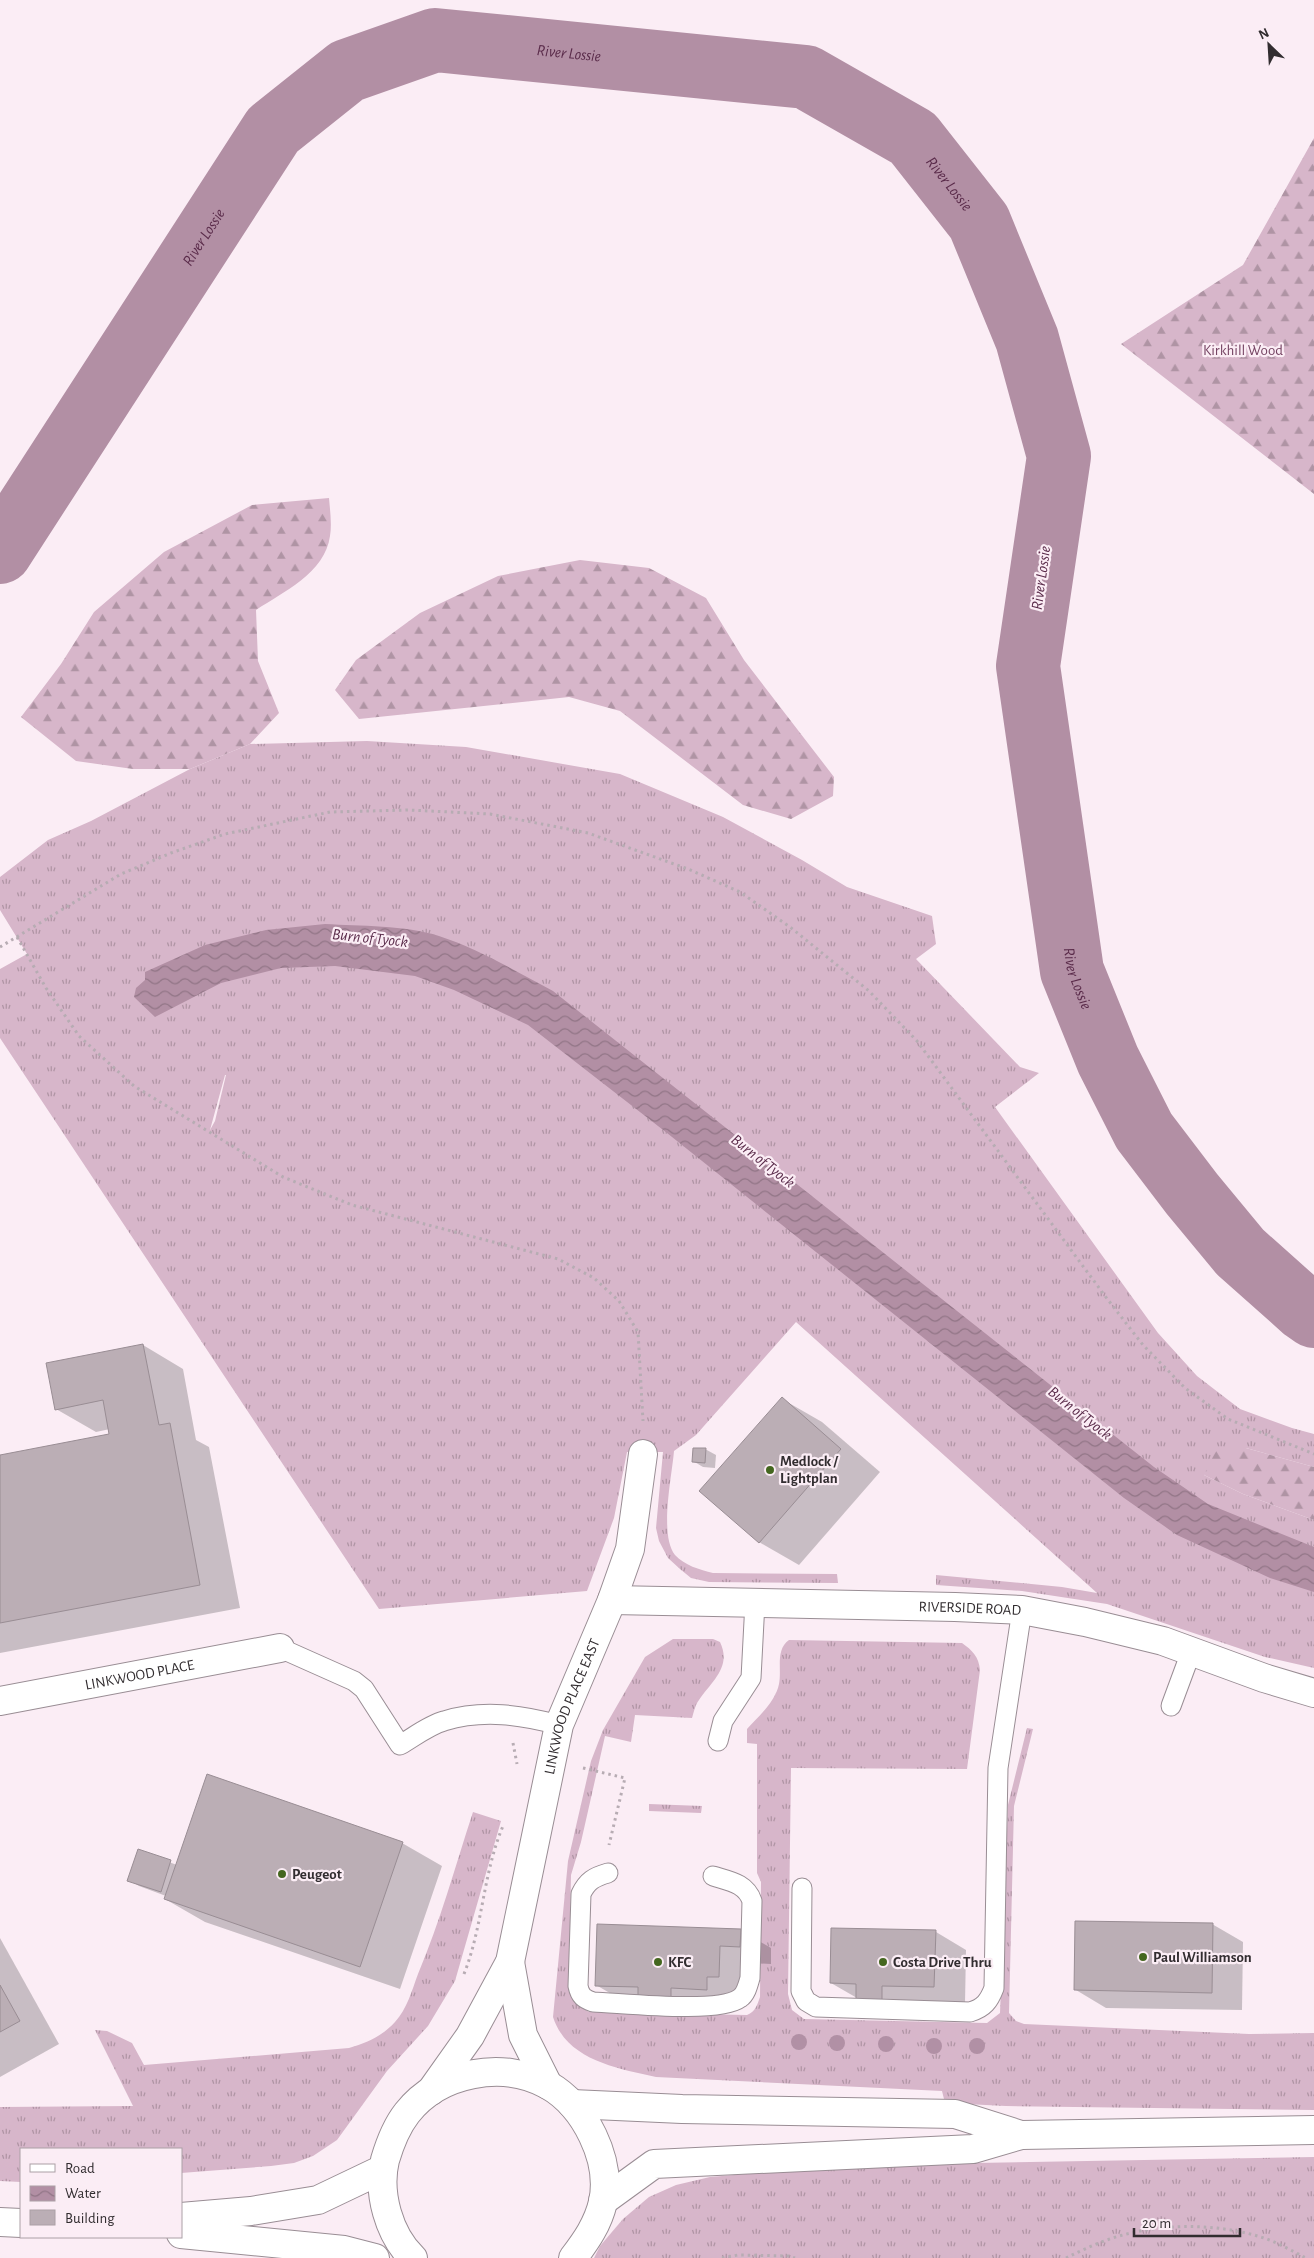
<svg xmlns="http://www.w3.org/2000/svg" width="1314" height="2258" viewBox="0 0 1314 2258" font-family="'Alegreya Sans',sans-serif">
<style>
.grass{fill:url(#grass-tufts);fill-rule:evenodd}
.forest{fill:url(#forest-firs)}
.water{fill:url(#water-waves)}
.shadow{fill:#0003}
.lines{fill:none;stroke-linecap:round;stroke-linejoin:round}
.river{stroke:#b28fa4;stroke-width:64}
.building{fill:#bbaeb5;stroke:#998d94}
.service-casing{stroke:#998d94;stroke-width:21}
.minor-casing{stroke:#998d94;stroke-width:30}
.trunk-casing{stroke:#998d94;stroke-width:30}
.path{stroke:#b7acb3;stroke-width:3;stroke-dasharray:2.5 4;stroke-linecap:butt}
.service{stroke:#fff;stroke-width:19}
.minor{stroke:#fff;stroke-width:28}
.trunk{stroke:#fff;stroke-width:28}
.tree{fill:#b190a5}
.poi-dot{fill:#44671f;stroke:#fbedf5;stroke-width:2}
.labels{text-anchor:middle;dominant-baseline:central;stroke-width:4.5;stroke-linejoin:round;paint-order:stroke}
.park-label{font-size:15px;fill:#754463;stroke:#fbedf5}
.poi-label{font-size:15px;font-weight:bold;fill:#322d30;stroke:#fbedf5;text-anchor:start}
.street-label{font-size:15px;fill:#322d30;stroke:#fbedf5}
.water-label{font-size:16px;font-style:italic;fill:#5a2b4a;stroke:#fbedf5}
</style>
<defs>
<pattern id="grass-tufts" width="24" height="20" patternUnits="userSpaceOnUse" patternTransform="scale(1.25)"><rect width="24" height="20" fill="#d7b6ca"/><path d="M3 7l-1-3M5 7V3M7 7l1-3M15 17l-1-3M17 17v-4M19 17l1-3" fill="none" stroke="#af94a4"/></pattern>
<pattern id="forest-firs" width="22" height="20" patternUnits="userSpaceOnUse" patternTransform="scale(1.25)"><rect width="22" height="20" fill="#d7b6ca"/><path d="M5 1l3.5 6h-7zM16 11l3.5 6h-7z" fill="#af94a4"/></pattern>
<pattern id="water-waves" width="16" height="10" patternUnits="userSpaceOnUse" patternTransform="scale(1.25)"><rect width="16" height="10" fill="#b28fa4"/><path d="M0 5q4-4 8 0t8 0" fill="none" stroke="#917586"/></pattern>
</defs>
<rect width="100%" height="100%" fill="#fbedf5"/>
<!-- grass -->
<g class="grass">
<path d="M367,741l99,6 154,27 103,43 79,43 45,27 85,29 4,28 -20,15 104,108 19,6 -44,34 163,226 39,43 43,33 52,19 22,6v33l-68,-19 -42,27 39,19 71,26v148l-49,-11 -158,-53 -85,-13 -86,-6v-10l126,12 35,6 -301,-271 -100,113 -22,16c-2,25 -15,84 1,104 9,10 25,15 38,18l124,1 1,9 -129,-1 -18,-4 -11,-9 -12,-11 -9,-17 -3,-13 7,-76h-36l-13,66 -27,73 -208,18 -379,-571v-69l27,-15 -27,-44v-33l48,-37 43,-19 99,-52 60,-25zM226,1075l-11,46 -5,9 15,-55z"/>
<path d="M673,1639h40l7,3c12,25 -8,39 -21,58 -4,5 -5,12 -7,18l-57,-3 -4,27 -26,-6 -24,106 -10,33 -2,107 6,20 7,6 7,4 158,3c9,-4 10,-10 13,-18l1,-115 -4,-9v-129l-10,-1v-14c11,-12 29,-28 32,-45 3,-15 -4,-34 10,-44l173,3c10,7 17,14 18,27l-13,99 -176,-1 -3,226 4,16 12,9 183,4 13,-10 8,-208 19,-77 6,1 -19,77 -5,207 7,8 8,3 225,10 65,-1v77l-308,-4 -61,-3 -3,-12 -286,-14c-40,-9 -89,-17 -103,-60l15,-156 23,-100 12,-31 42,-73z"/>
<path d="M649,1804l53,2 -1,7 -52,-2z"/>
<path d="M473,1812l28,9 -46,160 -27,45 -41,45 -50,69 -24,16 -19,7 -23,3 -90,7v-24h-160v33l-21,-1v-74l133,-1 -38,-76 12,1 25,12 12,22 205,-17c18,-5 33,-12 46,-26 12,-13 17,-32 23,-48 22,-52 37,-107 55,-162z"/>
<path d="M1314,2157v101h-720l6,-12 23,-27 26,-22 27,-12 34,-8 147,-12z"/>
</g>
<!-- forest -->
<g class="forest">
<path d="M1314,138v356l-193,-150 122,-79z"/>
<path d="M329,498c1,12 3,26 1,38 -5,37 -47,56 -74,74l2,51 21,52 -29,31 -60,25h-57l-57,-8 -55,-44 40,-53 33,-52 70,-60 88,-47z"/>
<path d="M580,560l69,8 57,30 38,62 90,117 -1,19 -42,23 -48,-14 -123,-94 -51,-14 -210,22 -24,-29 21,-30 64,-47 78,-37z"/>
<path d="M1246,1448l68,19v53l-71,-26 -39,-19 12,-26z"/>
</g>
<!-- water -->
<path class="water" d="M325,924c35,2 80,1 114,12 40,13 78,36 114,55l601,476 54,37 106,43v45l-44,-14 -93,-43 -53,-37 -457,-365 -139,-108 -74,-35 -39,-14 -80,-10 -54,2 -60,15 -66,34 -21,-20 2,-9 9,-8v-8l60,-27 61,-15z"/>
<!-- shadow -->
<g class="shadow">
<path d="M143,1345l40,24 13,71 13,7 31,161 -240,45v-197l111,-21 -1,-6 -14,3 -40,-23z"/>
<path d="M782,1399l40,23 58,50 -81,93 -40,-23z"/>
<path d="M705,1449l11,6 -1,13 -12,-1 -10,-6z"/>
<path d="M402,1843l40,23 -42,123 -195,-67 -40,-23 1,-3 -27,-10 -10,-6 10,-29 38,14z"/>
<path d="M1212,1924l31,18 -1,68 -136,-2 -30,-18z"/>
<path d="M740,1930l31,18v16l-20,-1 -2,31 -122,9 -31,-18z"/>
<path d="M936,1932l30,18 -1,54 -52,-1 -56,-5 -26,-15z"/>
<path d="M0,1938l59,106 -59,33z"/>
</g>
<g class="lines">
<!-- river -->
<path class="river" id="s1" d="M0,552l273,-422 74,-59 88,-31 371,37 107,61 66,84 48,117 32,117 -31,210 44,305 36,89 36,71 48,63 48,58 64,57 10,7"/>
</g>
<!-- building -->
<g class="building">
<path d="M143,1344l16,81 11,-2 30,162 -200,38v-168l109,-21 -6,-34 -48,10 -9,-47z"/>
<path d="M782,1397l59,52 -82,94 -60,-52z"/>
<path d="M693,1448h13l-1,15 -13,-1z"/>
<path d="M207,1774l196,68 -43,125 -196,-68z"/>
<path d="M138,1849l33,11 -10,32 -34,-11z"/>
<path d="M1075,1921l138,2 -1,70 -138,-3z"/>
<path d="M597,1924l144,5 -1,18 -20,-1 -1,31h-12v13l-36,-2v10l-33,-2v-9l-43,-1z"/>
<path d="M831,1928l105,2 -2,57 -52,-1v15h-26v-17l-26,-1z"/>
<path d="M0,1985l20,36 -20,11z"/>
</g>
<g class="lines">
<!-- service casing -->
<g class="service-casing">
<g id="service">
<path d="M280,1648l74,33 10,8 36,56c14,-8 29,-20 44,-24 39,-12 78,-6 115,4"/>
<path d="M1171,1706l20,-54"/>
<path d="M718,1741l5,-20 28,-43 4,-76"/>
<path d="M608,1873c-14,4 -21,8 -27,21l-3,92c2,10 6,13 15,16 30,1 126,12 147,-4 6,-4 8,-13 10,-20l2,-77c-6,-18 -23,-20 -39,-25"/>
<path d="M802,1888l-1,103 5,10 10,6 154,5c14,-4 19,-11 24,-24l4,-220 24,-158"/>
</g>
</g>
<!-- minor casing -->
<g class="minor-casing">
<g id="minor">
<path id="s2" d="M612,1600l343,7 67,3 63,12 78,19 101,37 50,15"/>
<path id="s3" d="M0,1701l280,-53"/>
<path d="M510,1962l13,73 25,50"/>
<path id="s4" d="M431,2091l39,-55 40,-74 49,-237 53,-125 18,-51 13,-95"/>
</g>
</g>
<!-- trunk casing -->
<g class="trunk-casing">
<g id="trunk">
<path d="M572,2104l110,5 273,5 66,21"/>
<path d="M603,2201l51,-37 319,-15 48,-14 293,-5"/>
<path d="M181,2217l70,-6 67,-11 65,-31"/>
<path d="M0,2222l21,1"/>
<path d="M181,2234l163,16 31,8"/>
<path d="M413,2258c-24,-23 -36,-65 -28,-98 5,-17 11,-33 22,-47 32,-41 96,-53 141,-28 37,21 64,75 55,117 -5,22 -17,39 -30,56"/>
</g>
</g>
<!-- path -->
<g class="path">
<path d="M17,937l29,51 33,48 55,50 149,91 69,28 206,54 36,19 25,23 19,31 5,89"/>
<path d="M0,947l121,-73 50,-21 54,-19 105,-22 79,-2 81,4 98,19 100,36 52,23 50,35 79,64 48,50 188,255 38,49 42,43 43,31 86,35"/>
<path d="M513,1743l4,21"/>
<path d="M583,1768l42,10 -16,67"/>
<path d="M464,1974c19,-48 19,-101 39,-148"/>
<path d="M722,2258l16,-3 51,1 6,2"/>
<path d="M1066,2258c12,-6 25,-12 38,-17 49,-18 108,-19 157,-4 16,5 31,14 45,21"/>
</g>
<!-- service -->
<use href="#service" class="service"/>
<!-- minor -->
<use href="#minor" class="minor"/>
<!-- trunk -->
<use href="#trunk" class="trunk"/>
</g>
<!-- trees -->
<g class="tree">
<circle cx="799" cy="2042" r="8"/>
<circle cx="837" cy="2043" r="8"/>
<circle cx="886" cy="2044" r="8"/>
<circle cx="934" cy="2046" r="8"/>
<circle cx="977" cy="2046" r="8"/>
</g>
<!-- markers -->
<g class="poi-dot">
<circle cx="770" cy="1470" r="5"/>
<circle cx="282" cy="1874" r="5"/>
<circle cx="1143" cy="1957" r="5"/>
<circle cx="658" cy="1962" r="5"/>
<circle cx="883" cy="1962" r="5"/>
</g>
<g class="labels">
<!-- park labels -->
<g class="park-label">
<text x="1243" y="350">Kirkhill Wood</text>
</g>
<!-- poi labels -->
<g class="poi-label">
<text x="780" y="1461">Medlock /<tspan x="780" dy="17">Lightplan</tspan></text>
<text x="292" y="1874">Peugeot</text>
<text x="1153" y="1957">Paul Williamson</text>
<text x="668" y="1962">KFC</text>
<text x="893" y="1962">Costa Drive Thru</text>
</g>
<!-- street labels -->
<g class="street-label">
<text stroke="none"><textPath href="#s2" startOffset="358">RIVERSIDE ROAD</textPath></text>
<text stroke="none"><textPath href="#s3" startOffset="142">LINKWOOD PLACE</textPath></text>
<text stroke="none"><textPath href="#s4" startOffset="415">LINKWOOD PLACE EAST</textPath></text>
</g>
<!-- water labels -->
<g class="water-label">
<text stroke="none"><textPath href="#s1" startOffset="825">River Lossie</textPath></text>
<text stroke="none"><textPath href="#s1" startOffset="1245">River Lossie</textPath></text>
<text stroke="none"><textPath href="#s1" startOffset="375">River Lossie</textPath></text>
<text transform="translate(1041 578) rotate(-82)">River Lossie</text>
<text transform="translate(370 938) rotate(6)">Burn of Tyock</text>
<text stroke="none"><textPath href="#s1" startOffset="2070">River Lossie</textPath></text>
<text transform="translate(763 1161) rotate(38)">Burn of Tyock</text>
<text transform="translate(1080 1413) rotate(38)">Burn of Tyock</text>
</g>
</g>
<!-- legend -->
<rect x="20" y="2148" width="162" height="90" fill="#fbedf5" stroke="#aba0a6"/>
<rect x="30" y="2164" width="25" height="8" fill="#ffffff" stroke="#aba0a6"/>
<text x="65" y="2173" font-size="15" fill="#322d30">Road</text>
<rect x="30" y="2186" width="25" height="15" fill="url(#water-waves)" stroke="#aba0a6"/>
<text x="65" y="2198" font-size="15" fill="#322d30">Water</text>
<rect x="30" y="2210" width="25" height="15" fill="#bbaeb5" stroke="#aba0a6"/>
<text x="65" y="2223" font-size="15" fill="#322d30">Building</text>
<!-- north arrow -->
<g transform="translate(1269 45) rotate(335)" stroke="#fbedf5" stroke-width="4" paint-order="stroke">
<path d="M0-4L9 19L0 12L-9 19Z" fill="#322d30"/>
<text y="-8" font-size="14" font-weight="bold" text-anchor="middle" fill="#322d30">N</text>
</g>
<!-- scale -->
<path d="M1134 2228v8h106v-8" fill="none" stroke="#322d30" stroke-width="2.5"/>
<text x="1142" y="2228" font-size="15" fill="#322d30" stroke="#fbedf5" stroke-width="4" paint-order="stroke">20 m</text>
</svg>
